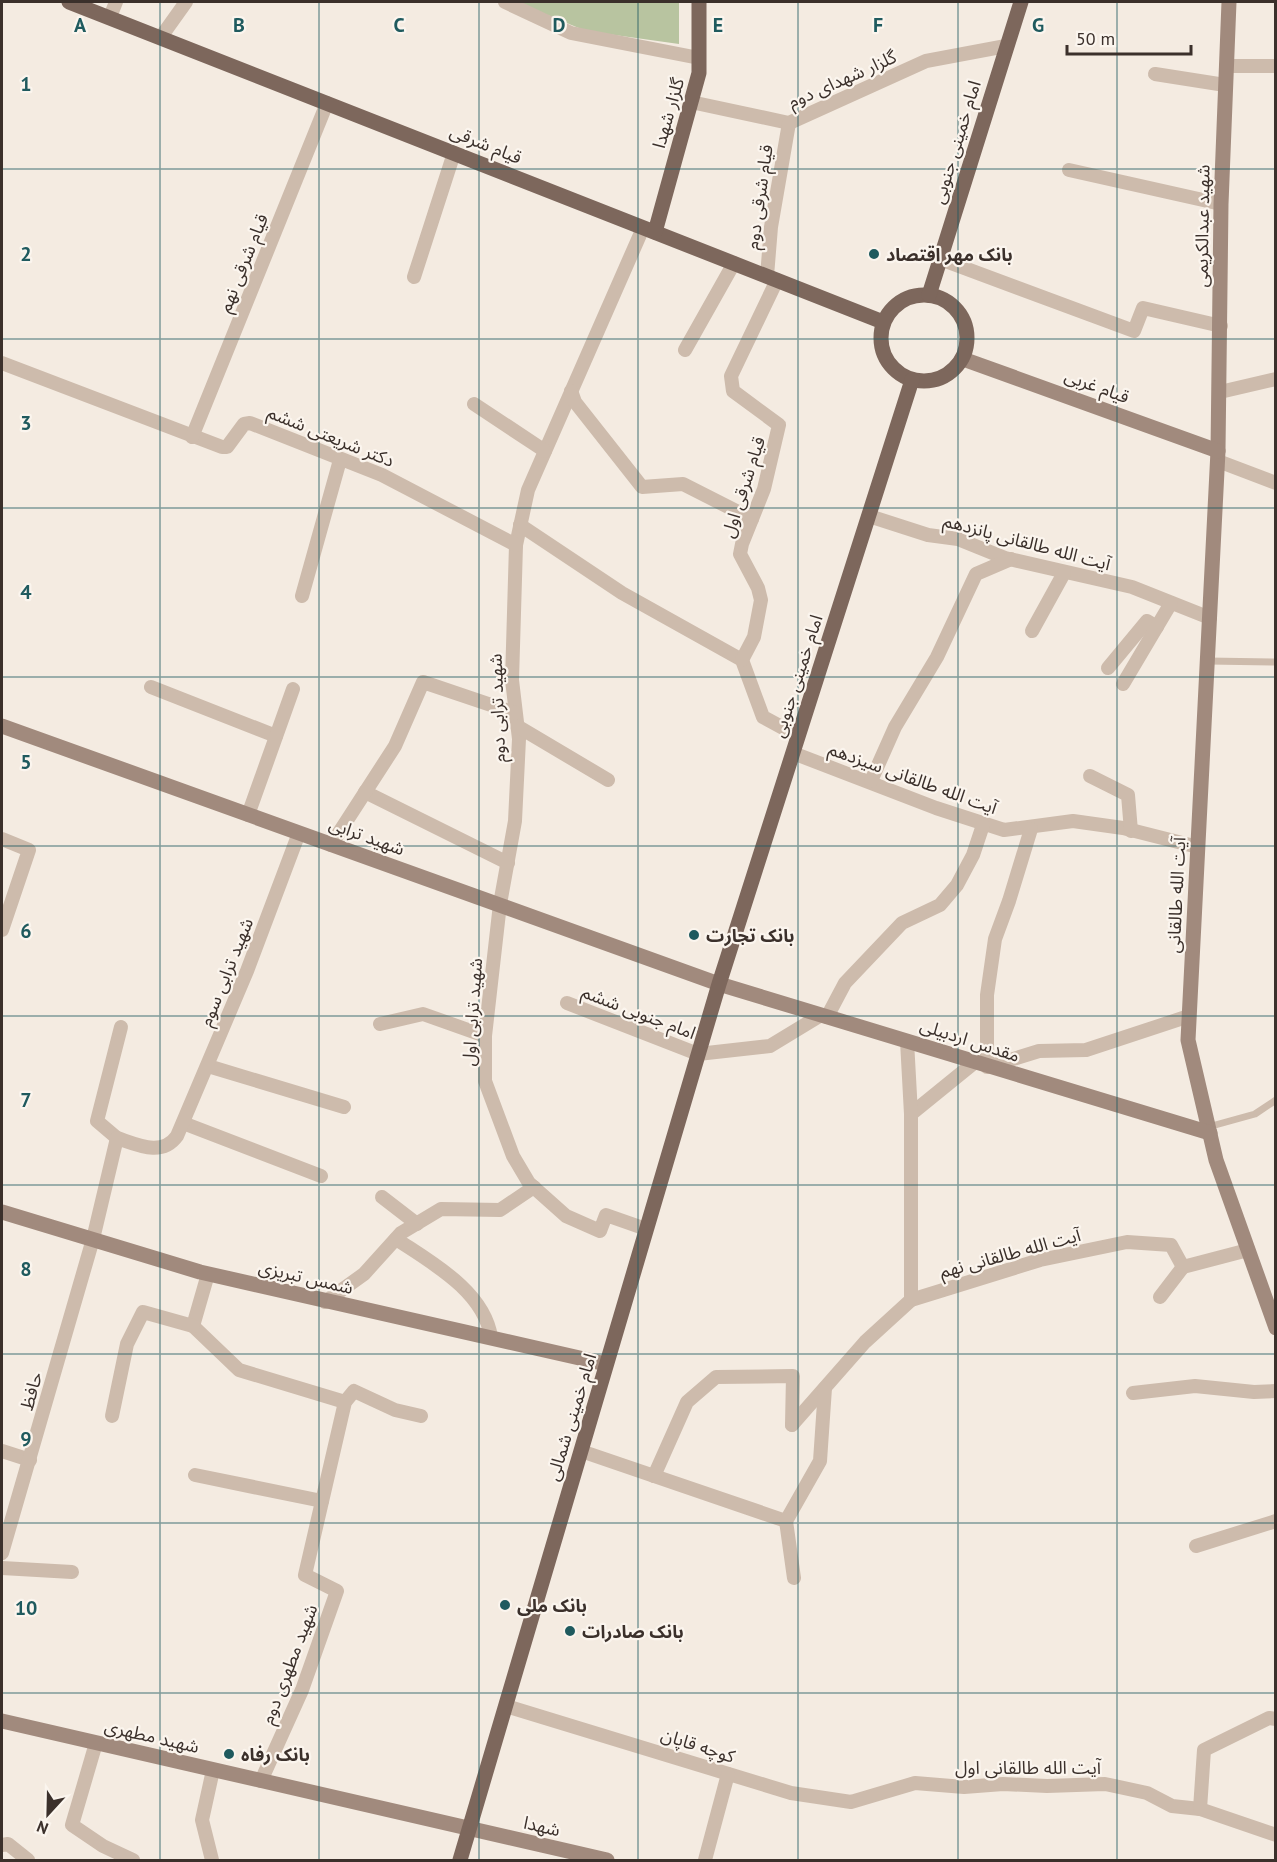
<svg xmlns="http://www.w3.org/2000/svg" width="1277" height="1862" viewBox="0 0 1277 1862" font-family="'PT Sans','Noto Sans Arabic',sans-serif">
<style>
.green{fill:#b8c4a0}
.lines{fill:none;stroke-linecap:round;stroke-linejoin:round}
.lane{stroke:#cdbbac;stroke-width:7}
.street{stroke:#cdbbac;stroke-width:14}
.secondary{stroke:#a18a7d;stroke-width:15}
.primary{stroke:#7d675c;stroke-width:15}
.grid{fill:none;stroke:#1f5a5e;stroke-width:1.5;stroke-opacity:0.55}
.poi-dot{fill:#1f5a5e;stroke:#fbf5ee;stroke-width:2}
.labels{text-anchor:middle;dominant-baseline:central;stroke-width:4.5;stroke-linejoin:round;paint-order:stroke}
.street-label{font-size:18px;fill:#3b302b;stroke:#fbf5ee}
.poi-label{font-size:18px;font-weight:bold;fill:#3b302b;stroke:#fbf5ee;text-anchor:start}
.grid-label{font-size:20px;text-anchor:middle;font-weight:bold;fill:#1f5a5e;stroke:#fbf5ee;stroke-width:4.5;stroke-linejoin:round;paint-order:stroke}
</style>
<rect width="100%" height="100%" fill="#f4ebe1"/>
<!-- green -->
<path class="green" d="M516,2h163v42l-93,-13z"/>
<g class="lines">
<!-- lane -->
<g class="lane">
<path d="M1208,661l68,1"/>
<path d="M1208,1127l47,-13 21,-14"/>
</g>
<!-- street -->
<g class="street">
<path d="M505,2l66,31 128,25"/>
<path d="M110,17l6,-15"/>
<path d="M161,37l25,-35"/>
<path d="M1226,66h50"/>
<path d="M1155,74l70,11"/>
<path d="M691,102l98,21 137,-62 80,-15"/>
<path d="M1069,170l152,34"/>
<path d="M643,228l-115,262 -12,55 -4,135 7,59 -4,82 -15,83 -15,132v45l28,75 16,27 37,33 34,15 6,-16 40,14"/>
<path d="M940,259l194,72 9,-23 78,18"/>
<path d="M767,276l4,-49 18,-104"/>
<path d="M414,277l40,-124"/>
<path d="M685,350l49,-87"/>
<path d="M2,363l220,84h5l17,-23 6,-1 132,52 134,70"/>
<path d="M571,391l4,11 67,85 41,-3 69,35"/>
<path d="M1220,392l56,-13"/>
<path d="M474,404l71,47"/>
<path d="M192,437l135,-334"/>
<path d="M1218,461l58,22"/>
<path d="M869,516l59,19 30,4 47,19 127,29 78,31"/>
<path d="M520,525l102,68 120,67 21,57 35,19"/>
<path d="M302,596l38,-136"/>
<path d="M1032,631l32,-58"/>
<path d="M742,660l12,-23 7,-37 -3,-12 -18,-34 2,-10 22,-55 15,-64 -46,-34 -2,-15 46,-96"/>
<path d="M1108,668l39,-47 10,6"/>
<path d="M1123,684l48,-81"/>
<path d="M151,687l125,49"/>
<path d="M517,726l91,54"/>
<path d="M793,753l143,55 68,22 69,-9 50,7 75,19"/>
<path d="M1090,776l38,19 3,36"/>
<path d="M871,781l24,-54 42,-70 39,-83 35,-15"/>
<path d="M365,792l143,71"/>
<path d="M248,815l45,-126"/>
<path d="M1031,829l-22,72 -14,38 -8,56v72l52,-16 47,-1 103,-34"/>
<path d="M2,839l27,11 -27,80"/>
<path d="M331,845l64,-99 28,-64 92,31"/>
<path d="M567,1003l131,51 72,-8 51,-31"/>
<path d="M827,1017l18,-34 57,-60 38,-18 17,-20 16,-30 10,-30"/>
<path d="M380,1024l43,-10 62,22"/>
<path d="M208,1066l136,41"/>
<path d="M911,1114l64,-52"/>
<path d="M183,1123l138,53"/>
<path d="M117,1138l-20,-17 24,-94"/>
<path d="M382,1197l35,27"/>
<path d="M396,1239c36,24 88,52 95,98"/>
<path d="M208,1274l-15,52 46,44 106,32"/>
<path d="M1160,1297l23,-30"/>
<path d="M911,1300l129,-40 87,-18 44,3 12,22 65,-17"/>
<path d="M325,1302l39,-28 37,-41 40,-24 59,1 34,-23"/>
<path d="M1133,1393l62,-7 59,6 22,-1"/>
<path d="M112,1416l15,-72 16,-32 50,14"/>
<path d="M792,1425l73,-83 46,-42v-186l-4,-73"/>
<path d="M2,1451l28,9"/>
<path d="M581,1451l205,70"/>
<path d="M195,1475l127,26"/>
<path d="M654,1476l33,-74 29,-25 77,-1 -1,49"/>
<path d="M1196,1546l80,-25"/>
<path d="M2,1553l91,-314 24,-101c21,7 45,19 60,-2l70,-165 52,-138"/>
<path d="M2,1568l70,4"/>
<path d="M794,1578l-8,-57 34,-60 5,-73"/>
<path d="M506,1706l285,87 60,9 64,-19 49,4 39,-3 44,2 58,-2 42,9 25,13 28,3 76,26"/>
<path d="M96,1743l-24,82 31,21 30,14"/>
<path d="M261,1781l41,-91 35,-99 -32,-16 40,-173 9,-11 41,19 26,6"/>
<path d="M1200,1809l4,-59 65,-32 7,1"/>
<path d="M2,1845l6,-1 20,16"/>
<path d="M212,1860l-10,-40 11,-50"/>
<path d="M705,1860l23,-86"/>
</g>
<!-- secondary -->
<g class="secondary">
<path d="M1229,2l-8,202 -3,247 -30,589 28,120 60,168"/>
<path d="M963,359l255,92"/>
<path d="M2,726l717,258 491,149"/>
<path d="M2,1212l198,60 406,92"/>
<path d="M2,1721l605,139"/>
</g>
<!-- primary -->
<g class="primary">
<path d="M69,2l814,320"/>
<path d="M655,232l44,-159v-71"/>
<circle cx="924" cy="338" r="43"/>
<path d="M929,295l92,-293"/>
<path d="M460,1860l259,-876 193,-604"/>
</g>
</g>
<!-- grid -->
<path class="grid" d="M160,2v1858M319,2v1858M479,2v1858M638,2v1858M798,2v1858M958,2v1858M1117,2v1858M2,169h1274M2,339h1274M2,508h1274M2,677h1274M2,846h1274M2,1016h1274M2,1185h1274M2,1354h1274M2,1523h1274M2,1693h1274"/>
<!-- markers -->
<g class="poi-dot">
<circle cx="874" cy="254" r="6"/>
<circle cx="694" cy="935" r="6"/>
<circle cx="505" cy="1605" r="6"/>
<circle cx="570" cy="1631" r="6"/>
<circle cx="229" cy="1754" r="6"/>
</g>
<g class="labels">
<!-- street labels -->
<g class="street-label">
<text transform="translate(842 79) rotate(-24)">گلزار شهدای دوم</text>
<text transform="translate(668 113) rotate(-74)">گلزار شهدا</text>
<text transform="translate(956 142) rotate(-73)">امام خمینی جنوبی</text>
<text transform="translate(486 144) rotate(22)">قیام شرقی</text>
<text transform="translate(759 197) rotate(-82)">قیام شرقی دوم</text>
<text transform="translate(1202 226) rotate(-89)">شهید عبدالکریمی</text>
<text transform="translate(243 263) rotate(-68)">قیام شرقی نهم</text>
<text transform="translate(1097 386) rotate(20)">قیام غربی</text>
<text transform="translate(331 436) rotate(22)">دکتر شریعتی ششم</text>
<text transform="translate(743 487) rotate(-72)">قیام شرقی اول</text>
<text transform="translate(1027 542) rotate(15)">آیت الله طالقانی پانزدهم</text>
<text transform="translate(797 676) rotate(-72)">امام خمینی جنوبی</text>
<text transform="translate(497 708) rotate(-92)">شهید ترابی دوم</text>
<text transform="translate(913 778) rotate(20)">آیت الله طالقانی سیزدهم</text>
<text transform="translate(367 836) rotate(20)">شهید ترابی</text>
<text transform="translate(1176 895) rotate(-87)">آیت الله طالقانی</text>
<text transform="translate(226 972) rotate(-68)">شهید ترابی سوم</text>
<text transform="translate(472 1012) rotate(-86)">شهید ترابی اول</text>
<text transform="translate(639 1012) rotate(21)">امام جنوبی ششم</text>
<text transform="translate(970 1040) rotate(18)">مقدس اردبیلی</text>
<text transform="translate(1010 1253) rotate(-15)">آیت الله طالقانی نهم</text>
<text transform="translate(306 1277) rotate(13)">شمس تبریزی</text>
<text transform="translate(31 1391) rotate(-74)">حافظ</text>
<text transform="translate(571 1417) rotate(-73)">امام خمینی شمالی</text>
<text transform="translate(289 1664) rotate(-69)">شهید مطهری دوم</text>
<text transform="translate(152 1736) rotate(13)">شهید مطهری</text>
<text transform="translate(698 1745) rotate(18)">کوچه قاپان</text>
<text x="1028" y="1767">آیت الله طالقانی اول</text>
<text transform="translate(542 1826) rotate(13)">شهدا</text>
</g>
<!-- poi labels -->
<g class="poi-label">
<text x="886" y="254">بانک مهر اقتصاد</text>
<text x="706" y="935">بانک تجارت</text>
<text x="517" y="1605">بانک ملی</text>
<text x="582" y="1631">بانک صادرات</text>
<text x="241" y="1754">بانک رفاه</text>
</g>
</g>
<g class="grid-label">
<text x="80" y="32">A</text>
<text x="239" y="32">B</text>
<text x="399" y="32">C</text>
<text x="559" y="32">D</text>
<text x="718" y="32">E</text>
<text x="878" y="32">F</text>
<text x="1038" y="32">G</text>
<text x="26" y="91">1</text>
<text x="26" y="261">2</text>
<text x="26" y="430">3</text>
<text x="26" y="599">4</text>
<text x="26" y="769">5</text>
<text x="26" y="938">6</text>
<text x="26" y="1107">7</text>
<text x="26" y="1276">8</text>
<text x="26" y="1446">9</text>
<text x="26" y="1615">10</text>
</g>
<!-- border -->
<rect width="1277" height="1862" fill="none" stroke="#3b302b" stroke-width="6"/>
<!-- north arrow -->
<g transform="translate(48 1814) rotate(202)" stroke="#fbf5ee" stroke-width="4.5" paint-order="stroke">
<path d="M0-4.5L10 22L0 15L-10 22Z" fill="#3b302b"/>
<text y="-9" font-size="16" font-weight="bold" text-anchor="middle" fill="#3b302b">N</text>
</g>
<!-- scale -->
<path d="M1067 45v9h124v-9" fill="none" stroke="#3b302b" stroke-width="3"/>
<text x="1076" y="45" font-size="18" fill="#3b302b" stroke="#fbf5ee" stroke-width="4.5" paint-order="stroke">50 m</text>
</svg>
